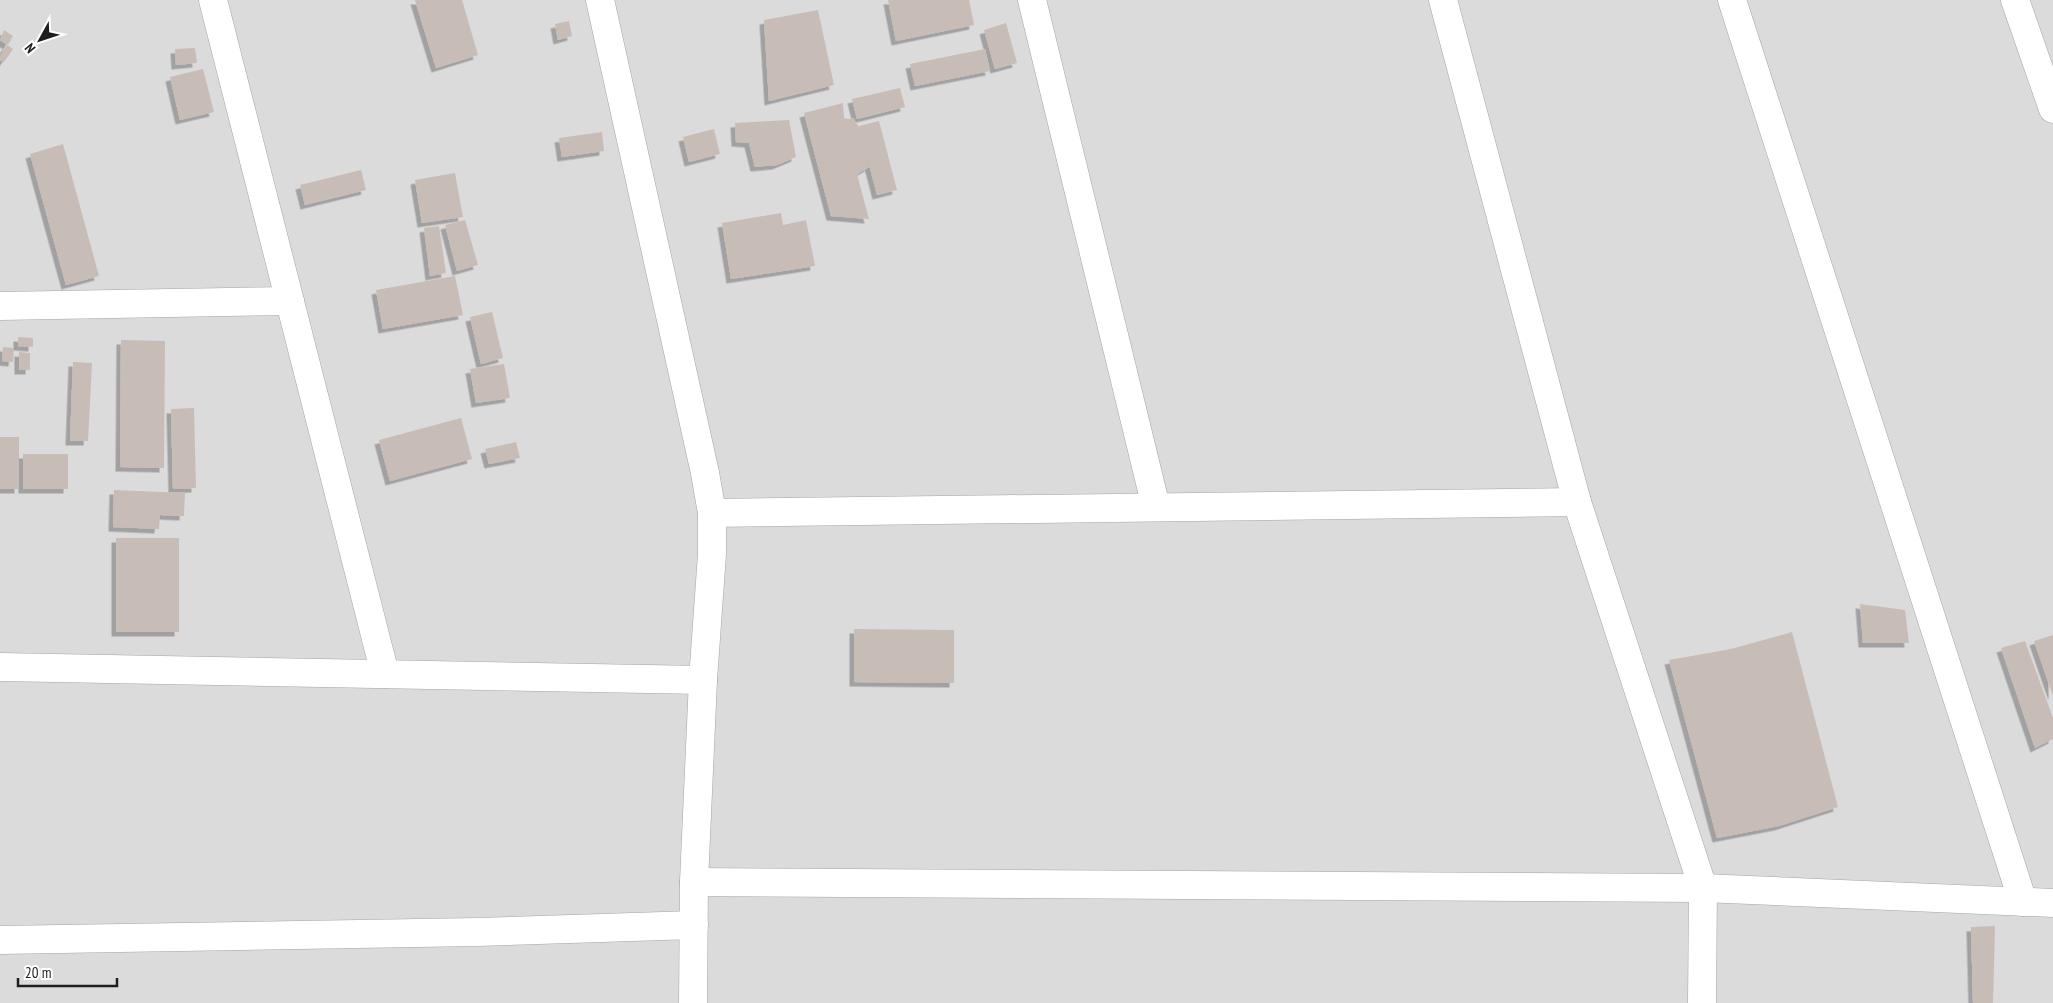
<svg xmlns="http://www.w3.org/2000/svg" width="2053" height="1003" viewBox="0 0 2053 1003" font-family="'PT Sans Narrow',sans-serif">
<style>
.residential{fill:#dcdbdb}
.building{fill:#c8bcb6;filter:url(#shadow)}
.lines{fill:none;stroke-linecap:round;stroke-linejoin:round}
.minor-casing{stroke:#a5a5a5;stroke-width:29}
.minor{stroke:#fff;stroke-width:28}
</style>
<defs>
<filter id="shadow"><feDropShadow dx="-4.5" dy="4.5" stdDeviation="0" flood-color="#0004"/></filter>
</defs>
<rect width="100%" height="100%" fill="#f0eae3"/>
<!-- residential -->
<rect class="residential" x="0" y="0" width="2053" height="1003"/>
<!-- building -->
<g class="building">
<path d="M415,0h47l16,55 -42,13z"/>
<path d="M888,0h81l5,25 -78,16z"/>
<path d="M818,10l16,75 -65,16 -5,-81z"/>
<path d="M569,21l3,15 -14,4 -3,-16z"/>
<path d="M1006,23l11,40 -22,6 -11,-39z"/>
<path d="M4,30l9,6 -5,9 -8,-5z"/>
<path d="M7,45l6,4 -9,13 -4,-2v-4z"/>
<path d="M195,48l2,15 -21,2 -1,-16z"/>
<path d="M985,49l5,22 -75,15 -5,-22z"/>
<path d="M203,69l11,43 -34,8 -10,-43z"/>
<path d="M900,88l5,19 -48,12 -5,-20z"/>
<path d="M843,103l1,15 4,1 5,-1 6,9 10,40 -12,7 12,45 -38,-3 -27,-103z"/>
<path d="M789,120l7,37 -19,8 -22,2 -6,-24 -13,-1 -1,-19z"/>
<path d="M879,121l18,69 -20,5 -18,-69z"/>
<path d="M714,129l6,25 -31,8 -6,-25z"/>
<path d="M602,132l2,19 -42,6 -3,-19z"/>
<path d="M63,144l36,132 -33,9 -36,-131z"/>
<path d="M361,170l5,20 -61,15 -5,-20z"/>
<path d="M455,173l8,44 -41,6 -7,-43z"/>
<path d="M781,213l2,12 23,-5 9,46 -84,13 -9,-56z"/>
<path d="M465,220l13,45 -21,6 -12,-46z"/>
<path d="M439,226l7,47 -16,3 -6,-48z"/>
<path d="M455,276l8,39 -80,14 -7,-39z"/>
<path d="M492,312l11,46 -22,6 -11,-47z"/>
<path d="M18,337l15,1v9l-15,-1z"/>
<path d="M121,340l44,1 -1,127 -44,-1z"/>
<path d="M3,347l11,1 -1,14 -11,-1z"/>
<path d="M19,352l11,1v17h-11z"/>
<path d="M73,362l19,1 -4,78h-18z"/>
<path d="M504,364l6,34 -34,5 -6,-34z"/>
<path d="M194,408l2,80 -23,1 -2,-80z"/>
<path d="M461,418l11,41 -82,22 -11,-41z"/>
<rect x="0" y="437" width="19" height="52"/>
<path d="M516,442l4,16 -31,6 -4,-15z"/>
<rect x="23" y="454" width="45" height="35"/>
<path d="M114,490l71,3 -1,23 -24,-1 -1,14 -46,-2z"/>
<rect x="116" y="538" width="63" height="94"/>
<path d="M1860,604l45,6 4,33h-46z"/>
<path d="M854,629l100,1v53l-100,-1z"/>
<path d="M1792,632l46,175 -59,19 -62,12 -48,-178 62,-11z"/>
<path d="M2053,635v61l-19,-55z"/>
<path d="M2025,641l28,77v21l-18,9 -34,-100z"/>
<path d="M1995,926l-2,77h-20l-2,-76z"/>
</g>
<g class="lines">
<!-- minor casing -->
<g class="minor-casing">
<g id="minor">
<path d="M213,0l172,674"/>
<path d="M600,0l105,473 7,40v41l-9,126 -9,202 -1,121"/>
<path d="M1032,0l124,507"/>
<path d="M1443,0l134,502 126,386 -1,115"/>
<path d="M1732,0l291,902"/>
<path d="M2015,0l38,109"/>
<path d="M0,306l290,-5"/>
<path d="M712,513l865,-11"/>
<path d="M0,667l703,13"/>
<path d="M694,882l1009,6 350,15"/>
<path d="M0,940l477,-8 217,-7"/>
</g>
</g>
<!-- minor -->
<use href="#minor" class="minor"/>
</g>
<!-- north arrow -->
<g transform="translate(40 40) rotate(230)" stroke="#ffffff" stroke-width="4" paint-order="stroke">
<path d="M0-4L9 19L0 12L-9 19Z" fill="#1e1e1e"/>
<text y="-8" font-size="14" font-weight="bold" text-anchor="middle" fill="#1e1e1e">N</text>
</g>
<!-- scale -->
<path d="M18 978v8h99v-8" fill="none" stroke="#1e1e1e" stroke-width="2.5"/>
<text x="25" y="978" font-size="15" fill="#1e1e1e" stroke="#ffffff" stroke-width="4" paint-order="stroke">20 m</text>
</svg>
